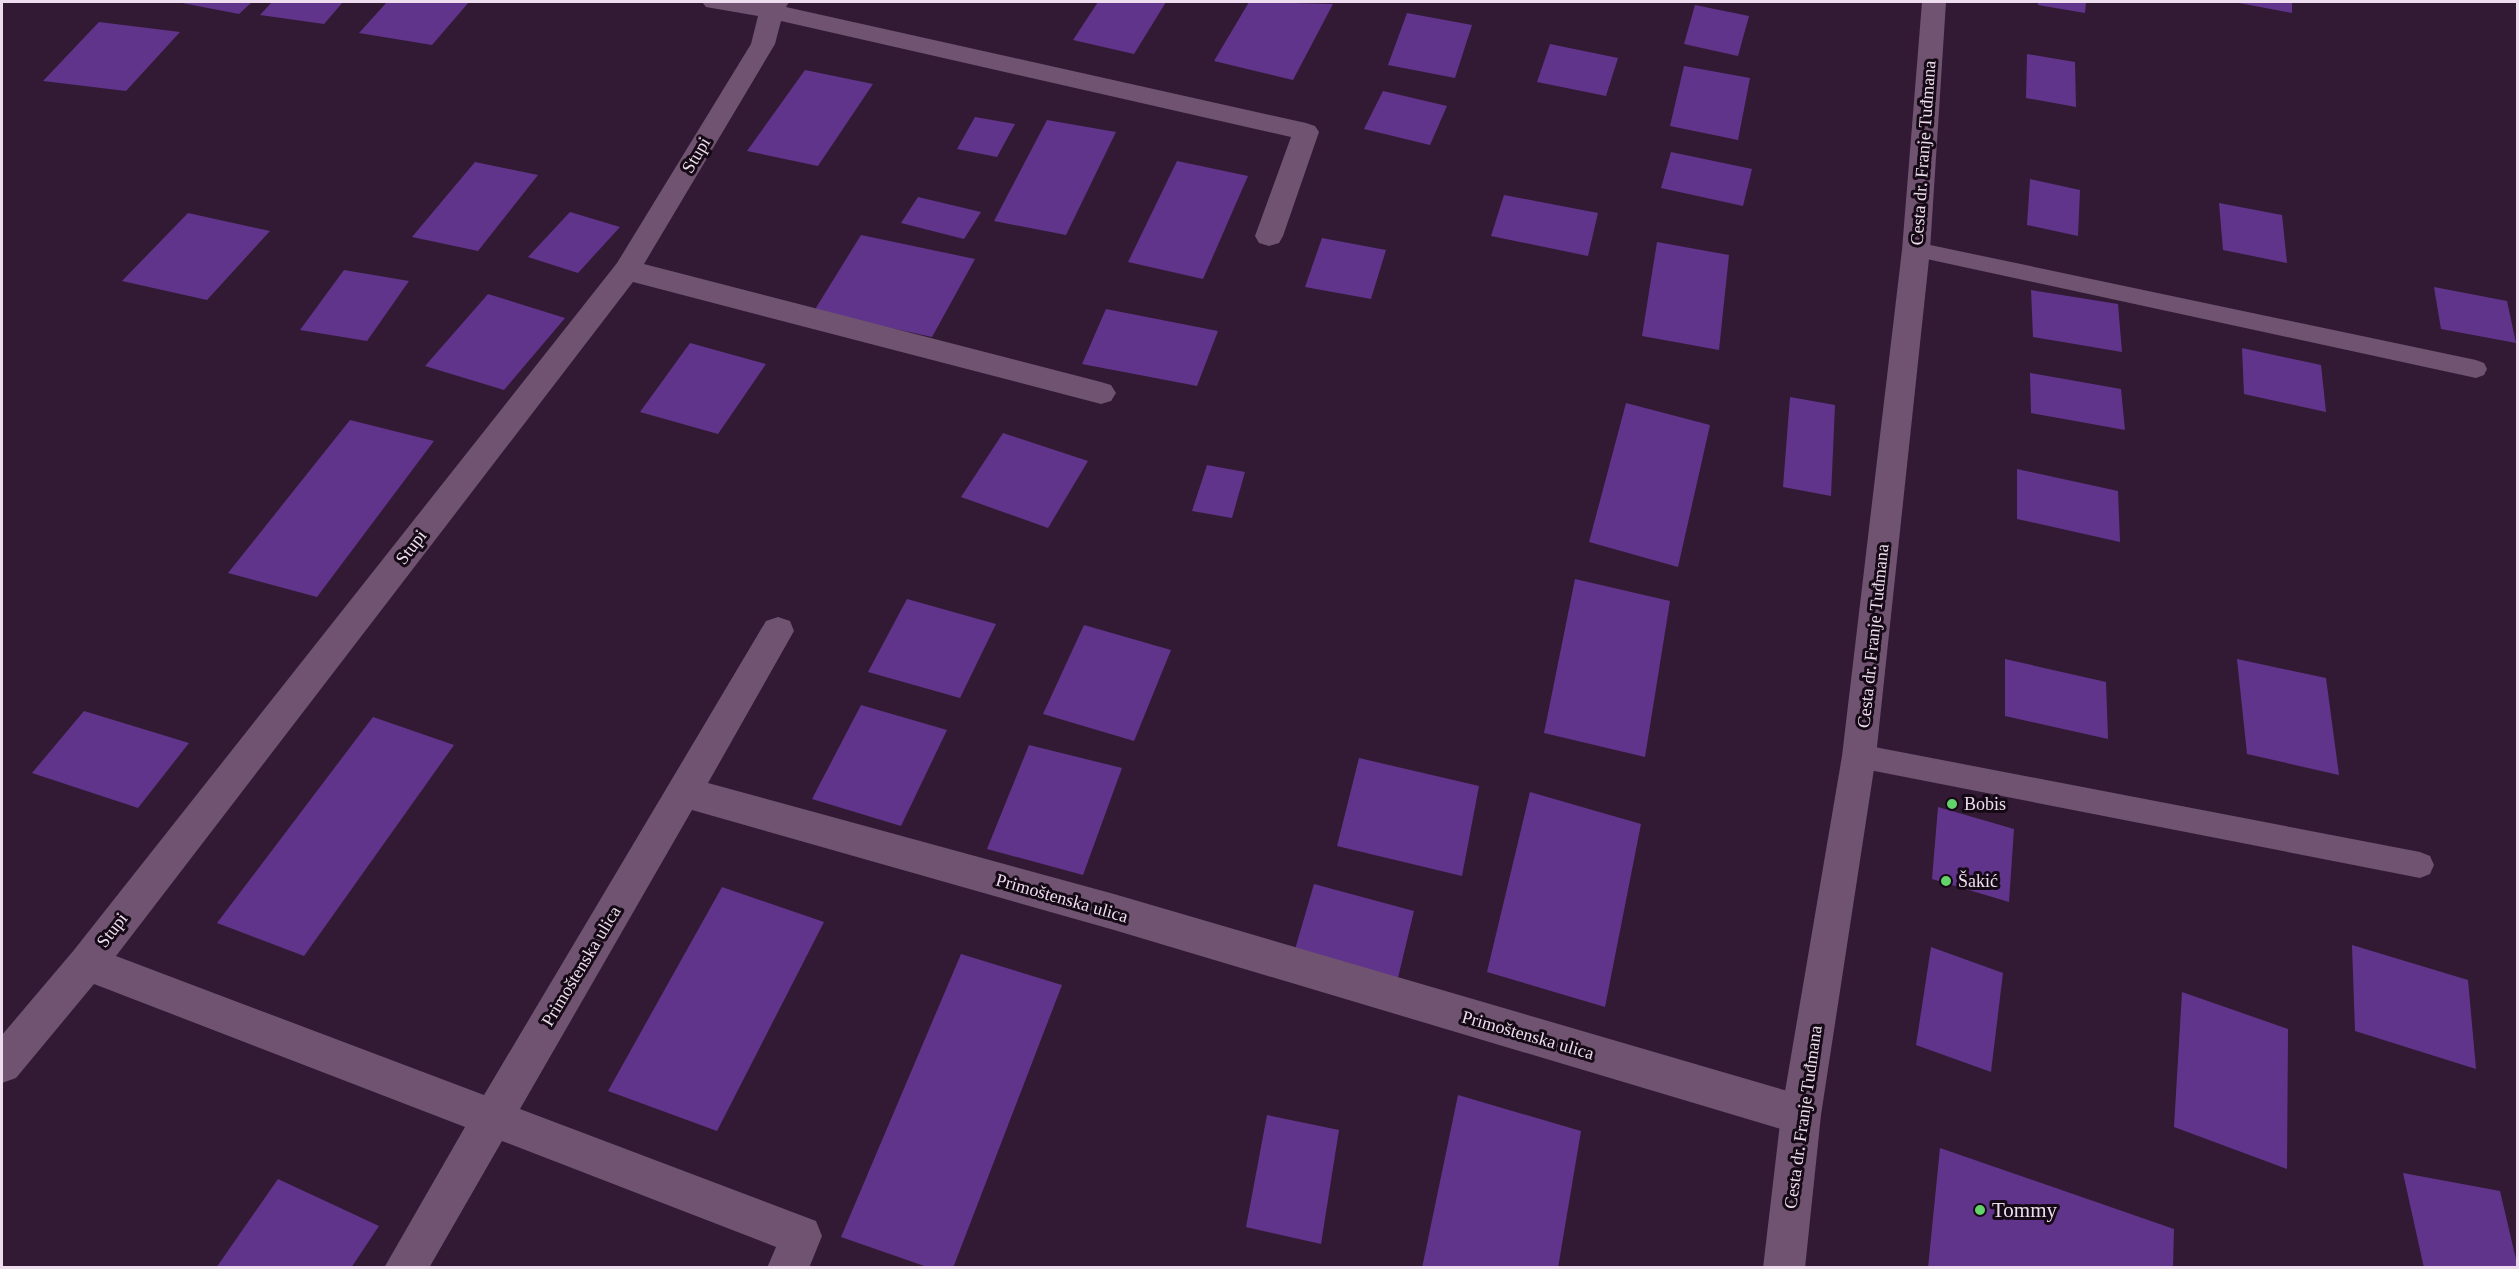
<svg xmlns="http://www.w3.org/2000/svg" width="2519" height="1269" viewBox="0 0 2519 1269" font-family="'Times New Roman',serif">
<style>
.building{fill:#60348a}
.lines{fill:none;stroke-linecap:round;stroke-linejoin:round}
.lane{fill:#6f5370;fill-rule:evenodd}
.street{fill:#6f5370;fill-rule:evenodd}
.secondary{fill:#6f5370;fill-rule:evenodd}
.poi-dot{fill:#62d469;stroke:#140915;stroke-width:2}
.labels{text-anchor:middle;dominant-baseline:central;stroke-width:6;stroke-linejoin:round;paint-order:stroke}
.street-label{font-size:18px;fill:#ede;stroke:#140915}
.poi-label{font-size:18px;fill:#ede;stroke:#140915;text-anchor:start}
.near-poi-label{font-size:21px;fill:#ede;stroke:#140915;text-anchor:start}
</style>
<rect width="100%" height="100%" fill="#321a34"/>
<!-- building -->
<g class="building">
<path d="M177,2h75l-13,12z"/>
<path d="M272,2h71l-19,22 -64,-9z"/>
<path d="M387,2h82l-37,43 -73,-12z"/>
<path d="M1098,2h68l-32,52 -61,-14z"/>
<path d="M1249,2l84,2 -40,76 -79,-19z"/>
<path d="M2038,2h48l-1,11 -47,-8z"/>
<path d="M2240,2h52v11l-53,-10z"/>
<path d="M1695,5l54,11 -11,40 -54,-12z"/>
<path d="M1407,13l65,12 -17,53 -67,-13z"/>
<path d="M99,22l81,10 -54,59 -83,-10z"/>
<path d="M1550,44l68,14 -12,38 -69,-14z"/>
<path d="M2027,54l48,8 1,45 -50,-9z"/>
<path d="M1684,66l66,12 -12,62 -68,-14z"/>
<path d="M805,70l68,14 -55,82 -71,-15z"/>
<path d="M1383,91l64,15 -17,39 -66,-16z"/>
<path d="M975,117l40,7 -18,33 -40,-8z"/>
<path d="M1047,120l69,12 -50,103 -72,-14z"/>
<path d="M1671,152l81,17 -9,37 -82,-18z"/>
<path d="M1177,161l71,15 -45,103 -75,-17z"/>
<path d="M475,162l63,13 -60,76 -66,-14z"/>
<path d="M2030,179l50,11 -2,46 -51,-11z"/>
<path d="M1504,195l94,18 -10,43 -97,-20z"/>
<path d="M918,197l63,15 -17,27 -63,-16z"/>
<path d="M2219,203l63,12 5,48 -64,-13z"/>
<path d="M570,212l50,15 -42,46 -50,-16z"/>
<path d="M188,213l82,18 -63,69 -85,-19z"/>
<path d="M861,235l114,24 -43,78 -118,-26z"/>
<path d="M1322,238l64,12 -15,49 -66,-12z"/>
<path d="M1657,242l72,13 -10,95 -77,-14z"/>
<path d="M344,270l65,11 -42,60 -67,-11z"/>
<path d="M2434,287l73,14 9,42 -75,-14z"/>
<path d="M2031,290l87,14 4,48 -89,-15z"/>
<path d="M488,294l77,24 -61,72 -79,-24z"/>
<path d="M1106,309l112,22 -21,55 -115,-22z"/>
<path d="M690,343l76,21 -48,70 -78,-22z"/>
<path d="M2242,348l79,17 5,47 -82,-18z"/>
<path d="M2030,373l91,16 4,41 -94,-17z"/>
<path d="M1790,397l45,8 -4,91 -48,-9z"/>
<path d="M1626,403l84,22 -32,142 -89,-25z"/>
<path d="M350,420l84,21 -117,156 -89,-24z"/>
<path d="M1003,433l85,28 -40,67 -87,-31z"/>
<path d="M1207,465l38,7 -13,46 -40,-7z"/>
<path d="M2017,469l101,22 2,51 -103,-23z"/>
<path d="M1575,579l95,22 -25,156 -101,-24z"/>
<path d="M907,599l89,25 -36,74 -92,-26z"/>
<path d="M1084,625l87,25 -37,91 -91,-27z"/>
<path d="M2005,659l101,23 2,57 -103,-23z"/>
<path d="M2237,659l89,19 13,97 -92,-21z"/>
<path d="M861,705l86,25 -46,96 -89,-27z"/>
<path d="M84,711l105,32 -51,65 -106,-35z"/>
<path d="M373,717l81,28 -150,211 -87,-33z"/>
<path d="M1029,745l93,23 -39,107 -96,-26z"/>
<path d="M1359,758l120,28 -17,90 -125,-30z"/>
<path d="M1530,792l111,32 -36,183 -118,-35z"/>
<path d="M1938,807l76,22 -5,73 -77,-23z"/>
<path d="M1314,884l100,27 -17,71 -103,-29z"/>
<path d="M722,887l102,35 -107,209 -109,-40z"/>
<path d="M2352,945l116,35 8,89 -121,-38z"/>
<path d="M1931,947l72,26 -12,99 -75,-27z"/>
<path d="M961,954l101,31 -109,283h-23l-89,-31z"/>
<path d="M2182,992l106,37 -1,140 -113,-42z"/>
<path d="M1458,1095l123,36 -23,137h-136z"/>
<path d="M1267,1115l72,15 -18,114 -75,-17z"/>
<path d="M1940,1148l234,81 -1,39h-245z"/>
<path d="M2403,1173l97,18 18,77h-94z"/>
<path d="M278,1179l101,47 -28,42h-135z"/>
</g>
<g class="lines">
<!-- lane -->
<g class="lane">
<path d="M1916,242l560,118 8,3 3,6 -3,6 -8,3 -568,-123 -3,-5 3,-5z"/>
<path d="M1859,744l561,108 10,4 4,9 -4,9 -10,4 -561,-110 -9,-3 -4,-9 4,-9z"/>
</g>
<!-- street -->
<path class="street" d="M702,2h87l-3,5 520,116 9,3 4,6 -36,104 -4,7 -10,3 -10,-3 -4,-7 36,-99 -510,-116 -6,23 -131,220 457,118 10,3 5,8 -5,8 -10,3 -468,-122 -517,674 368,139 282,-474 12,-4 12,4 4,10 -86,152 406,111 687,201 14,6 6,14 -6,14 -14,6 -687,-205 -422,-120 -172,299 296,112 6,15 -13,32h-42l9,-21 -274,-106 -73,127h-45l81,-141 -371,-143 -78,94 -14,5v-48l72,-85 543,-687 134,-219 7,-28 -52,-9z"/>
<!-- secondary -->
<path class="secondary" d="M1922,2h24l-16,248 -54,506 -55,359 -16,153h-42l18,-153 61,-359 60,-506z"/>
</g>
<!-- markers -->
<g class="poi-dot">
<circle cx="1952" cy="804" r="6"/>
<circle cx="1946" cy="881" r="6"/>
<circle cx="1980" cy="1210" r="6"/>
</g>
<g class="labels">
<!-- street labels -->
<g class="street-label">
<text transform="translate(1923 153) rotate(-86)">Cesta dr. Franje Tuđmana</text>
<text transform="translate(696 155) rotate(-59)">Stupi</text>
<text transform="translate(411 547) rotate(-52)">Stupi</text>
<text transform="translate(1873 636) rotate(-84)">Cesta dr. Franje Tuđmana</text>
<text transform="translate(1062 898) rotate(16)">Primoštenska ulica</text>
<text transform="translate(112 930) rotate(-52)">Stupi</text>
<text transform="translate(581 966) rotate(-59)">Primoštenska ulica</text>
<text transform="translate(1528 1035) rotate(16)">Primoštenska ulica</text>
<text transform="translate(1803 1117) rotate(-82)">Cesta dr. Franje Tuđmana</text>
</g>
<!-- poi labels -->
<g class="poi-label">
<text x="1964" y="804">Bobis</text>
<text x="1958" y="881">Šakić</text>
</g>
<!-- near-poi labels -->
<g class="near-poi-label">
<text x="1992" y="1210">Tommy</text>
</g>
</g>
<!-- border -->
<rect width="2519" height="1269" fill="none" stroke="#eeddee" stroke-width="6"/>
</svg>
